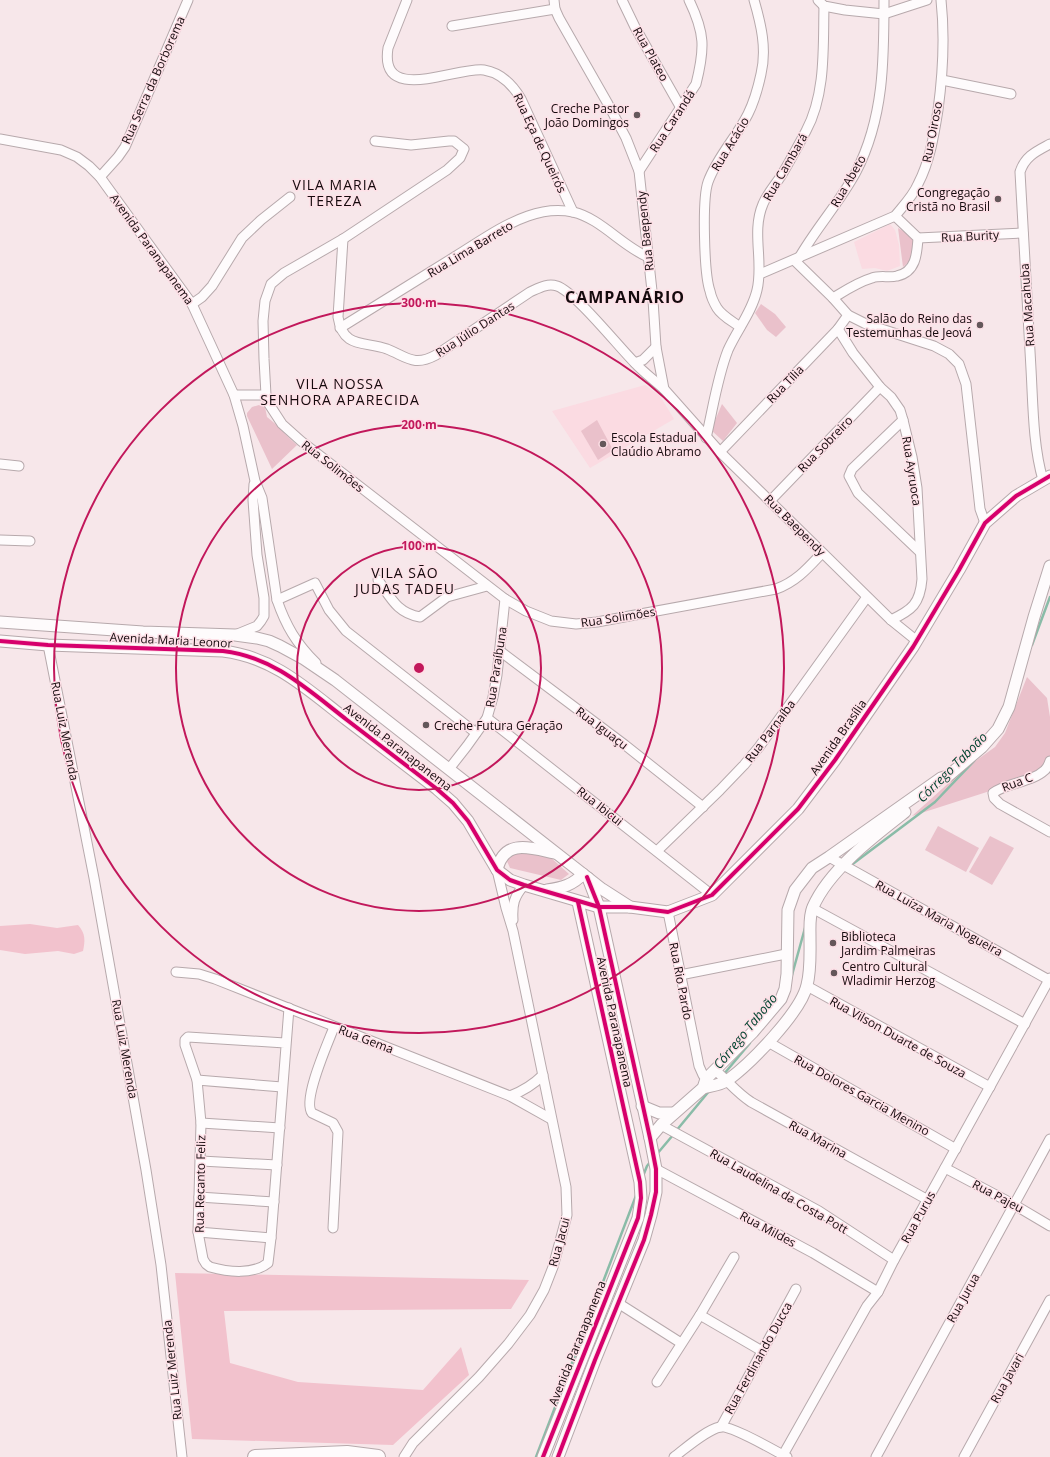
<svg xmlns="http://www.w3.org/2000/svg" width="1050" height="1457" viewBox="0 0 1050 1457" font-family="'Open Sans',sans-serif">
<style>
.built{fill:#fbdbe2}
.green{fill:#eac1cb}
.forest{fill:#f2c2cd}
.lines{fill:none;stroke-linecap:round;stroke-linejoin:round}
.stream{stroke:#8abca8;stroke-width:2.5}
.minor-casing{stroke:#b7a9ac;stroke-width:11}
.tertiary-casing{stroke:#b7a9ac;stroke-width:13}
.primary-casing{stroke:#b7a9ac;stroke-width:16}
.minor{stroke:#fefbfc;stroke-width:9}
.tertiary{stroke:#fefbfc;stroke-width:11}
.primary{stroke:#fefbfc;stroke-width:14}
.cycleway-casing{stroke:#fee0e7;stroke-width:6}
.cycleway{stroke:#d6006c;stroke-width:4}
.ring{fill:none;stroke:#c2185b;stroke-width:2}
.poi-dot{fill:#64575a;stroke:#fee0e7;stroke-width:1.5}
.labels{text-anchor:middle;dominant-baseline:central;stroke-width:3;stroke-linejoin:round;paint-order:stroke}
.street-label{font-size:12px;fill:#150a0d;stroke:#fee0e7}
.poi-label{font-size:12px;fill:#150a0d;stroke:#fee0e7;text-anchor:start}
.water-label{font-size:13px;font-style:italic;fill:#004430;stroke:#fee0e7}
.quarter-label{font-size:14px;letter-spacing:1px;fill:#150a0d;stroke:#fee0e7}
.district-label{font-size:16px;font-weight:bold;letter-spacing:1px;fill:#150a0d;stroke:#fee0e7}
.centre{fill:#c2185b;stroke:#fee0e7;stroke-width:2}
.ring-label{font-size:12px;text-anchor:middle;font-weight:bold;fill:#c2185b;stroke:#fee0e7;stroke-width:3;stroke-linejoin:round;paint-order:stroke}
</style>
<rect width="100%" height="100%" fill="#f7e7ea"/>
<!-- built -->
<g class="built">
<path d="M890,224l5,6 4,15 1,21 -13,5 -12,-3 -13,1 -8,-27z"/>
<path d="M645,385l15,11 14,23 -84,49 -38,-57z"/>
</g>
<!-- green -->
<g class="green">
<path d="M898,228l12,7 4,4c-1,11 -1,21 -11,28z"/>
<path d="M761,304l14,10 11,13 -10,10 -9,-7 -12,-17z"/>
<path d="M722,404l15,19 -14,18 -12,-11z"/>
<path d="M259,405l6,2 2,10c11,8 19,19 30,28l-25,24 -25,-53v-3l5,-6z"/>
<path d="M597,420l16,30 -15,10 -17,-29z"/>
<path d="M1027,677l20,21 3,19v55l-4,-2 -22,10 -112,36 51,-46 32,-23 10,-14z"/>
<path d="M938,826l41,22 -13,24 -41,-22z"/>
<path d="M990,836l24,12 -22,37 -23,-13z"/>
<path d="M528,850l21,6 20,18 -8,6 -51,-12 -4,-9 5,-6z"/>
</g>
<!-- forest -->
<g class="forest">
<path d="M30,924l27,4 21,-3c8,9 7,16 5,26l-9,3 -16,-3 -33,3 -25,-4v-24z"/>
<path d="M175,1273l354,7 -18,29 -287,2 6,52 68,19 125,8 38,-43 8,28 -76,70 -201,-6z"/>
</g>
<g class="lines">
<!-- stream -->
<g class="stream">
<path d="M1032,645l18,-48"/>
<path d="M850,866l85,-64 39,-41"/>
<path d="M792,975l13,-47"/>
<path d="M724,1074l26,-31"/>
<path d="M676,1131l34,-41"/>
<path d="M657,1154l16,-19"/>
<path d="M643,1176l4,-10 4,-5"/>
<path d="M536,1457l101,-264"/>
</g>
<!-- minor casing -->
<g class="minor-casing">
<g id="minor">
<path d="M407,0l-19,48c-9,58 70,18 96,22 17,3 29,15 37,29l52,113"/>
<path d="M554,0l1,9 4,9 49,86 18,34 13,33 14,129 3,47 8,42 56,63 171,168 26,21"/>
<path d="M622,0l13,27 46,81"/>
<path d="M818,0l6,6 21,4 39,4 43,-14"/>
<path d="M452,26l103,-17"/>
<path d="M942,80l69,14"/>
<path d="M0,139l61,11 16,7 12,9 11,11 13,18 79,109 42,91 9,31 12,55 7,17 15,102c9,26 19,43 39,63"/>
<path d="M375,141l36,4 38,-4h5l10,8 -4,9 -13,12 -104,69 -59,34 -13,11 -6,17 -2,20 1,38 2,36 3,9 13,20 19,17 204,158 21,12 25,10 25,3 21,-2 179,-33c20,-7 32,-21 46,-36"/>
<path d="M639,171l57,-87c9,-36 9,-51 -7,-84"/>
<path d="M100,177l18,-20 7,-10 63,-147"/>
<path d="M918,238l105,-5"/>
<path d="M343,239l-5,78c5,32 26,24 49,32 20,8 27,18 49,6l94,-63c9,-4 17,-9 27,-6 18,6 61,60 77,76 9,10 20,18 30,27"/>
<path d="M799,258c17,-30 41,-56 57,-86 28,-54 28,-112 28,-172"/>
<path d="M794,260l39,38 15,17 18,9 68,22 15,8 10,10 7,20 12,107 2,18 5,14"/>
<path d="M760,274l135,-58c8,-10 18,-20 23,-32 12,-23 16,-49 20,-74 5,-37 7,-73 3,-110"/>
<path d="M833,298c13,-8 25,-16 39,-20 8,-3 17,0 25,-2 19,-4 20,-22 21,-38l-23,-22"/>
<path d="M192,304l10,-7 10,-11 30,-48 19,-18 29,-23"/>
<path d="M740,327c-8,-6 -18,-11 -23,-19 -3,-5 -6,-12 -7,-17 -6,-17 -8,-92 -2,-109 9,-25 28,-44 40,-68 6,-12 10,-26 13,-40 6,-25 0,-50 -7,-74"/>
<path d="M340,328c39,-24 77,-48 116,-72 23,-14 46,-31 72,-40 14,-5 30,-7 45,-4 27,6 49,34 75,45"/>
<path d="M838,329l15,24 27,34 11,10 9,13 3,10 9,37 5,31 5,91c-2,25 -10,31 -31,41"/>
<path d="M635,363l8,-3 13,-13"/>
<path d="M234,395h32"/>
<path d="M903,420l-51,49 -3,7 9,17 62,59"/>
<path d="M706,438c7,-29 11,-60 22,-88 9,-20 24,-38 29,-60 7,-28 -6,-58 6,-86 4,-10 12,-19 18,-28 9,-15 17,-30 25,-45 20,-37 17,-84 18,-125"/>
<path d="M720,452l118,-123 10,-14"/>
<path d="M0,464l19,2"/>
<path d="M1043,480c-10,-34 -10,-76 -12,-111 -4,-66 -7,-132 -11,-197 5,-16 17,-21 30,-28"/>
<path d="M770,501l110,-114"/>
<path d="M0,540l30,1"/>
<path d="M378,580c13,18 19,33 42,37l27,-20 40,-11"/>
<path d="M277,600l38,-17 14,27 17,21 130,102"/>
<path d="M235,635l22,-9 4,-5 3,-5v-18l-7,-43 -4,-55 1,-16"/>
<path d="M48,645l46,233 52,292 15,95 21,192"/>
<path d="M500,651l125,94 78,62"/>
<path d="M487,718l225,177"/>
<path d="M1050,761c-1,3 -3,7 -5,9 -14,13 -37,12 -52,23l1,5 6,6 50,28"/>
<path d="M449,769l18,-23 20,-28 6,-21 4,-22 8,-76"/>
<path d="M657,851l63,-61 24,-25 15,-18 108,-150"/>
<path d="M829,857l220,123"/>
<path d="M812,908l213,116"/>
<path d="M668,912l31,154 4,9 8,9"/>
<path d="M513,920c-1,-16 1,-23 11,-35"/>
<path d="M176,972l23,2 16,5 295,117 41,23"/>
<path d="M680,975l106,-21"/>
<path d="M807,986l183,101"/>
<path d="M768,1042l188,107"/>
<path d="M285,1043l-97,-6 -3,3v5l12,35 4,43 -3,109 5,27 3,5 4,3c18,5 43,8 58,-4l3,-25 18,-230"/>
<path d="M715,1070c13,11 22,23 36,32l177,98"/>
<path d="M197,1080l85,7"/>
<path d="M510,1096c13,-5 23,-11 33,-21"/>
<path d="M201,1123l79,5"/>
<path d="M661,1125l158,86 75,49"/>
<path d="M201,1161l76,4"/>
<path d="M945,1168l68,36 37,22"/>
<path d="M656,1169l157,84 65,39"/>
<path d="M199,1197l75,5"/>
<path d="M333,1228l5,-96 -5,-9 -21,-10c-10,-13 16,-70 22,-86"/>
<path d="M198,1232l73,6"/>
<path d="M618,1303l63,40"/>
<path d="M700,1315l62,36"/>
<path d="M657,1382l43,-67 34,-58"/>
<path d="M721,1427l75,-138"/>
<path d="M783,1455l84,-149 11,-14 16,-32 156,-282"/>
<path d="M404,1457l9,-14 66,-66 29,-33 22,-29 14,-25 9,-23 14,-52 -1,-28 -53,-256 -7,-23 -9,-38"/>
<path d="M674,1457c12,-9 32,-27 46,-30 11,-2 55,24 67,30"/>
<path d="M876,1457l174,-318"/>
<path d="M964,1457l86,-157"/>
</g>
</g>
<!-- tertiary casing -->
<g class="tertiary-casing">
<g id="tertiary">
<path d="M0,622l143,10 92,3 22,3 12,3 11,5 24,13 31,21 239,187 28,22 28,18"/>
<path d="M0,641l48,4 175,6c51,6 85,39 124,69 30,23 60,46 90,69l16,14 15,18 29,49 13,10 14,5 75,22h31l38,5 44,-17 86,-86 37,-49 78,-113 46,-77 26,-47 31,-27 34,-20"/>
<path d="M497,870c7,-32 34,-22 57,-17"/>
<path d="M547,890c15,-2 26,-5 36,-16"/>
<path d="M703,1088c8,-2 18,-3 25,-8 23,-17 73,-68 79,-95 4,-15 3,-33 3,-48 0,-10 -1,-21 3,-30 16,-37 61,-71 92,-95"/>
<path d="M642,1106l17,7h15"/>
<path d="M650,1138l11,-13 42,-37 3,-9 47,-47 28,-33 4,-10 2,-15 1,-64 7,-20 17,-22 17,-11 112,-79 7,-2 34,-29 16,-18 11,-22 25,-90 16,-51"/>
<path d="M543,1457l95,-239 3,-20 -1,-16 -62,-280"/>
<path d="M558,1457l37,-97 49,-120 7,-25 5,-23v-23l-6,-31 -51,-231 -11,-29"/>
</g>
</g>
<!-- primary casing -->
<g class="primary-casing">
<path id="primary" d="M255,1457l92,-4 31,4"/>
</g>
<!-- minor -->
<use href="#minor" class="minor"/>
<!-- tertiary -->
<use href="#tertiary" class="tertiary"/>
<!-- primary -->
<use href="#primary" class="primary"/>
<!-- cycleway casing -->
<g class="cycleway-casing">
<g id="cycleway">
<path d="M0,641l48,4 175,6c51,6 85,39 124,69 30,23 60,46 90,69l16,14 15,18 29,49 13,10 14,5 75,22h31l38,5 44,-17 86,-86 37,-49 78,-113 46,-77 26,-47 31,-27 34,-20"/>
<path d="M543,1457l95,-239 3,-20 -1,-16 -62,-280"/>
<path d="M558,1457l37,-97 49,-120 7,-25 5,-23v-23l-6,-31 -51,-231 -12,-30"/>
</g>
</g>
<!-- cycleway -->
<use href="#cycleway" class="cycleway"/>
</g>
<!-- distance rings -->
<g class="ring">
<circle cx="419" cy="668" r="122"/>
<circle cx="419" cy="668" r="243"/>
<circle cx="419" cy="668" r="365"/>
</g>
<!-- markers -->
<g class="poi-dot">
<circle cx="637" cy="115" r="4"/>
<circle cx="998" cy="199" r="4"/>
<circle cx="980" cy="325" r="4"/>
<circle cx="603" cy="444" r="4"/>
<circle cx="426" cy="725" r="4"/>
<circle cx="833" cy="943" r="4"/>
<circle cx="834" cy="973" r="4"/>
</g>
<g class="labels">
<!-- street labels -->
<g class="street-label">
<text transform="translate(651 54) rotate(61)">Rua Plateo</text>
<text transform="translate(153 80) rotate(-66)">Rua Serra da Borborema</text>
<text transform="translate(672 121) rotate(-57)">Rua Carandá</text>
<text transform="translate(932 132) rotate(-79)">Rua Oiroso</text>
<text transform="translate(540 143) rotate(65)">Rua Eça de Queirós</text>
<text transform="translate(730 144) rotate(-59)">Rua Acácio</text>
<text transform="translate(785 167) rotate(-60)">Rua Cambará</text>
<text transform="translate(848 181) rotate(-60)">Rua Abeto</text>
<text transform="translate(645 231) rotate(-96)">Rua Baependy</text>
<text transform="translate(970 236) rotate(-3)">Rua Burity</text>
<text transform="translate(152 249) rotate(54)">Avenida Paranapanema</text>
<text transform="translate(470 249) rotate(-31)">Rua Lima Barreto</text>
<text transform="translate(1027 305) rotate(-94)">Rua Macahuba</text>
<text transform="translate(475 329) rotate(-33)">Rua Júlio Dantas</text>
<text transform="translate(785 384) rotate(-46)">Rua Tília</text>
<text transform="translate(825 444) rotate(-46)">Rua Sobreiro</text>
<text transform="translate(333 466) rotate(38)">Rua Solimões</text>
<text transform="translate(912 471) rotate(81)">Rua Ayruoca</text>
<text transform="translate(795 525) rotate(45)">Rua Baependy</text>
<text transform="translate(618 617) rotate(-9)">Rua Solimões</text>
<text transform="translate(171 640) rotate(3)">Avenida Maria Leonor</text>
<text transform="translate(496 667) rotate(-81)">Rua Paraíbuna</text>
<text transform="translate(602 728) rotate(37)">Rua Iguaçu</text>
<text transform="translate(65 731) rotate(79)">Rua Luiz Merenda</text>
<text transform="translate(770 731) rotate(-53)">Rua Parnaíba</text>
<text transform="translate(838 737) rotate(-55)">Avenida Brasília</text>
<text transform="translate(398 747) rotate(38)">Avenida Paranapanema</text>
<text transform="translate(1017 782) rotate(-21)">Rua C</text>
<text transform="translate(600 806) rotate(38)">Rua Ibicui</text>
<text transform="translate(939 918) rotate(29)">Rua Luíza Maria Nogueira</text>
<text transform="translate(681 981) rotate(79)">Rua Rio Pardo</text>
<text transform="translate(615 1022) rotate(78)">Avenida Paranapanema</text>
<text transform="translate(898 1037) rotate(29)">Rua Vilson Duarte de Souza</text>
<text transform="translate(366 1039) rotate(21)">Rua Gema</text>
<text transform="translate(125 1049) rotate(80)">Rua Luiz Merenda</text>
<text transform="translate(862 1095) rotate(29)">Rua Dolores Garcia Menino</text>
<text transform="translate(818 1139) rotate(29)">Rua Marina</text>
<text transform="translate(200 1184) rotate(-89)">Rua Recanto Feliz</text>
<text transform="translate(779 1191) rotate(30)">Rua Laudelina da Costa Pott</text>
<text transform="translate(998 1196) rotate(28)">Rua Pajeu</text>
<text transform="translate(918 1217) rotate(-61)">Rua Purus</text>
<text transform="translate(768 1229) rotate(28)">Rua Mildes</text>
<text transform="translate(559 1242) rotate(-75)">Rua Jacui</text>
<text transform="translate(963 1298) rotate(-61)">Rua Jurua</text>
<text transform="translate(577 1343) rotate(-68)">Avenida Paranapanema</text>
<text transform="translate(758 1358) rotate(-61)">Rua Ferdinando Ducca</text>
<text transform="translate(172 1370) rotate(-96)">Rua Luiz Merenda</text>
<text transform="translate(1007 1378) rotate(-61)">Rua Javari</text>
</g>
<!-- poi labels -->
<g class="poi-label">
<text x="629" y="108" text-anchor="end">Creche Pastor<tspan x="629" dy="14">João Domingos</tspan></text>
<text x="990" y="192" text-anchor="end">Congregação<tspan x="990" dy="14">Cristã no Brasil</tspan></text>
<text x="972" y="318" text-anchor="end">Salão do Reino das<tspan x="972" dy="14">Testemunhas de Jeová</tspan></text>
<text x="611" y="437">Escola Estadual<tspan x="611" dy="14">Claúdio Abramo</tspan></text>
<text x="434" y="725">Creche Futura Geração</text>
<text x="841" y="936">Biblioteca<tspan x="841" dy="14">Jardim Palmeiras</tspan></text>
<text x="842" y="966">Centro Cultural<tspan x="842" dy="14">Wladimir Herzog</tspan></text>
</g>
<!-- water labels -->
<g class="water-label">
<text transform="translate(952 767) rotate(-45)">Córrego Taboão</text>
<text transform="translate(745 1031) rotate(-51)">Córrego Taboão</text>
</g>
<!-- quarter labels -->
<g class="quarter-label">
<text x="335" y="184">VILA MARIA<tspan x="335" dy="16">TEREZA</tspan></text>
<text x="340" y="383">VILA NOSSA<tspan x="340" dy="16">SENHORA APARECIDA</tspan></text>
<text x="405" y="572">VILA SÃO<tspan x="405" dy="16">JUDAS TADEU</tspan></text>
</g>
<!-- district labels -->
<g class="district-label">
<text x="625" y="297">CAMPANÁRIO</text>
</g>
</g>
<circle cx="419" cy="668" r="6" class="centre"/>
<g class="ring-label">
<text x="419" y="307">300 m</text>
<text x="419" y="429">200 m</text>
<text x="419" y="550">100 m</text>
</g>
</svg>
